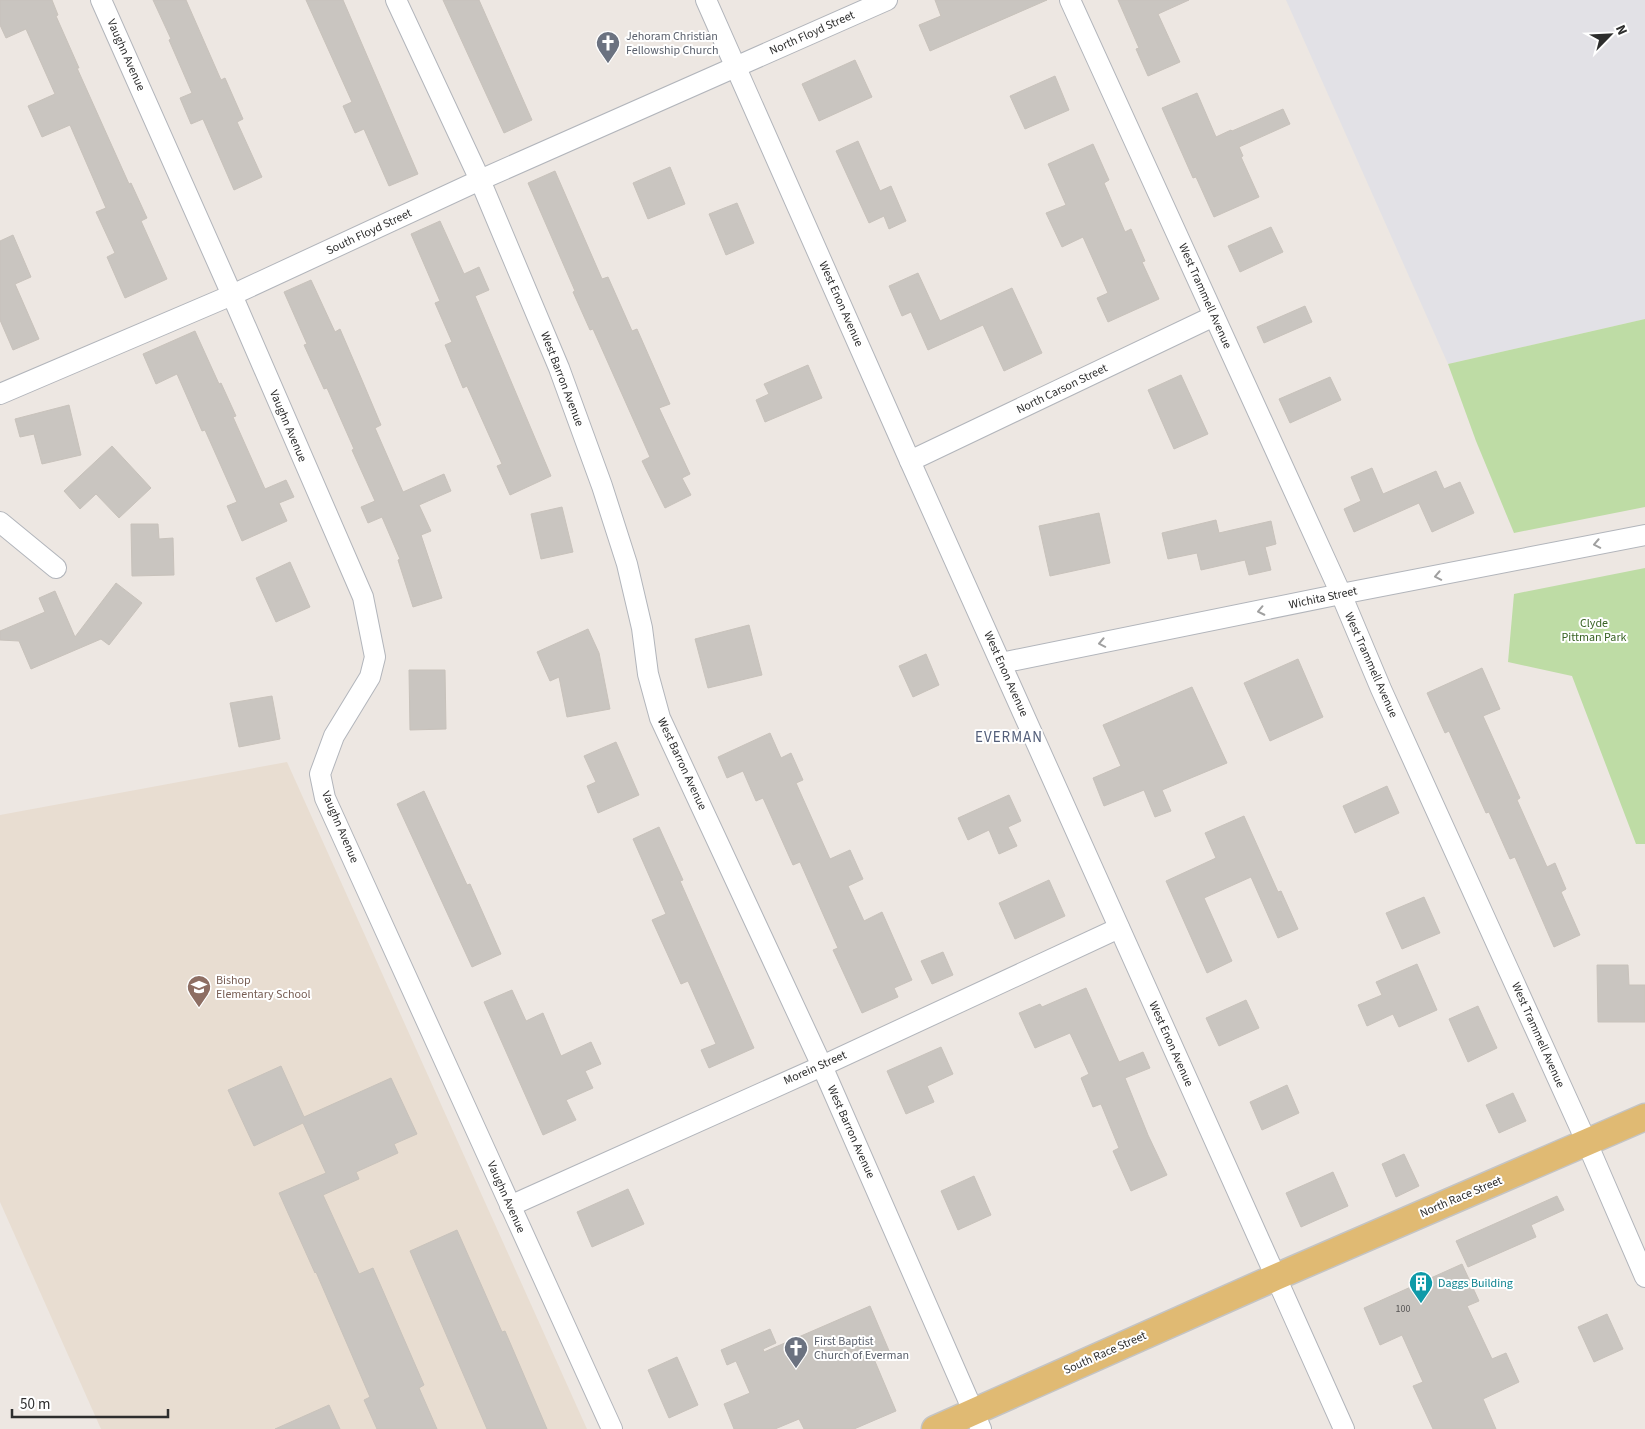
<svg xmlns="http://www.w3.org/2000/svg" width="1645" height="1429" viewBox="0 0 1645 1429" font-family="'Source Sans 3',sans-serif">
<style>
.industrial{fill:#e2e1e6}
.education{fill:#e8ddd1}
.green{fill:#bedca5}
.building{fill:#c9c5c0;stroke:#c8c2bb}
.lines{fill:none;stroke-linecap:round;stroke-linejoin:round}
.minor-casing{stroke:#b2b5bb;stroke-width:22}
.major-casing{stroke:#c4c4c4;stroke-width:29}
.minor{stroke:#fff;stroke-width:20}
.major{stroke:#e0ba73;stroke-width:26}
.oneway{stroke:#a0a0a0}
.labels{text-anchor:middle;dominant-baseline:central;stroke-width:4;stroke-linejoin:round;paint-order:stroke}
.number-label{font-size:10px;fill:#545352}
.street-label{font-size:12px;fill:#2d2d2d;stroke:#fff}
.worship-label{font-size:12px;fill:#5b616d;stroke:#fff;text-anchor:start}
.park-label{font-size:12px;fill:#396325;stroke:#fff}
.education-label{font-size:12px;fill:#785e54;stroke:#fff;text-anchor:start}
.culture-label{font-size:12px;fill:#0d838f;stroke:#fff;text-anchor:start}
.quarter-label{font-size:15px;letter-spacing:1px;fill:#535e79;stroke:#fff}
</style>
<rect width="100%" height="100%" fill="#ede7e2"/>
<!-- industrial -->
<path class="industrial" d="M1286,0h359v319l-197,45z"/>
<!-- education -->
<path class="education" d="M287,762l300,667h-486l-101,-227v-387z"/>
<!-- green -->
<g class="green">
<path d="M1645,319v188l-131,26 -38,-92 -28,-77z"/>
<path d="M1645,568v276h-9l-64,-168 -64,-14 6,-68z"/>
</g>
<!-- building -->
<g class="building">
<path d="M0,0h52l6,15 -2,1 23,52h-2l52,116 2,-1 16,35 -6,3 26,58 -42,19 -18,-41 8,-4 -19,-41 10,-4 -36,-83 -28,12 -14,-31 27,-12 -29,-65 -20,9 -6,-13z"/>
<path d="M153,0h33l35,80 4,-2 18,41 -6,3 25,55 -28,13 -31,-71 -12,5 -11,-26 12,-5 -23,-53 2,-1z"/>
<path d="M306,0h37l75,174 -29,12 -25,-57 -9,4 -12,-27 9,-4z"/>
<path d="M443,0h36l53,120 -28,13z"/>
<path d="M935,0h112l-117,51 -11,-26 22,-9z"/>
<path d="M1118,0h71l-31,14 22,48 -32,14 -12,-27 3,-1z"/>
<path d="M855,60l17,37 -53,24 -17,-37z"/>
<path d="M1055,76l14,34 -44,19 -15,-33z"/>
<path d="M1197,93l19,44 15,-7 1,1 51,-22 7,15 -51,23 4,9 -2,1 18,40 -45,20 -18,-40 -3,1 -31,-70z"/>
<path d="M858,141l22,50 11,-5 15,35 -17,8 -5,-13 -15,7 -33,-72z"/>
<path d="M1093,144l16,36 -5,3 21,49 6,-3 14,32 -3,1 17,37 -51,23 -11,-24 11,-5 -25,-56 -21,10 -16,-34 20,-8 -18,-41z"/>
<path d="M670,167l15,37 -37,15 -15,-36z"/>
<path d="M555,171l47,108 6,-2 24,54 5,-2 33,75 -11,4 31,66 -8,4 9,17 -26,13 -23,-47 8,-4 -57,-128 -3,1 -17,-38 2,-1 -47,-108z"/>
<path d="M737,203l17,40 -28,12 -17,-41z"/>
<path d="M440,221l24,53 15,-7 10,23 -14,6 76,180 -41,19 -13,-29 5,-2 -35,-78 -4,2 -18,-43 7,-3 -17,-39 5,-2 -29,-67z"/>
<path d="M1271,227l12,25 -43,20 -12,-26z"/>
<path d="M13,235l18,42 -16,7 24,55 -26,11 -13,-30v-79z"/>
<path d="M918,273l22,48 72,-33 30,65 -38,18 -21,-46 -55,25 -17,-38 -9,4 -13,-30z"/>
<path d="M311,280l24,52 5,-3 19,44 22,52 -6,3 28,64 41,-18 7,17 -32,14 12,26 -10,4 21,63 -29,9 -15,-47 2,-1 -18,-42 -14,6 -7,-16 14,-6 -23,-51 2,-1 -27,-61 -3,1 -20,-44 3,-1 -23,-52z"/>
<path d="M1305,306l7,16 -48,21 -7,-16z"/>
<path d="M195,331l24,53 2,-1 15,33 -3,1 32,72 21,-9 8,17 -15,6 8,18 -45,20 -15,-35 10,-4 -32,-72 -3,1 -25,-57 -21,10 -13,-30z"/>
<path d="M808,365l14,33 -57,24 -9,-22 13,-6 -5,-10z"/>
<path d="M1181,375l27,59 -34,15 -26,-59z"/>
<path d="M1330,377l11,23 -51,23 -11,-24z"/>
<path d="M69,405l12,50 -39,9 -8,-30 -14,3 -5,-18z"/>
<path d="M112,446l39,42 -32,30 -23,-24 -16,15 -16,-18z"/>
<path d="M1372,468l11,26 53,-23 8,18 16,-7 14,31 -42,19 -13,-29 -65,29 -10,-23 17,-8 -10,-24z"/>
<path d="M562,507l11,45 -32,7 -10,-45z"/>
<path d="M1099,513l11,50 -60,13 -11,-50z"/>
<path d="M1216,520l3,13 52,-12 5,23 -11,3 6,23 -22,5 -4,-15 -44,10 -4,-17 -29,6 -6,-26z"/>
<path d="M131,524h27l1,15 14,-1 1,37 -42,1z"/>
<path d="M290,562l20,45 -34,15 -20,-44z"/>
<path d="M116,583l26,20 -33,42 -8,-6 -70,30 -12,-28 -19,-1v-9l45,-19 -6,-14 16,-7 20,46z"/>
<path d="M749,625l13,50 -54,13 -13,-49z"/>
<path d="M588,629l11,24 11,56 -43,8 -8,-40 -9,4 -13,-29z"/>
<path d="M926,654l13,31 -26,12 -14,-31z"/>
<path d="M1298,659l25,58 -53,24 -26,-58z"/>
<path d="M1482,668l18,41 -17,7 37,82 -3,2 30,67 8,-4 11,26 -5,3 19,43 -26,12 -39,-90 -5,2 -21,-47 -3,1 -37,-82 -4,2 -18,-40z"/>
<path d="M409,670h36l1,59 -36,1z"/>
<path d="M1192,687l35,76 -65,27 9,21 -16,6 -11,-27 -40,16 -11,-28 28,-12 -18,-41z"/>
<path d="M272,696l8,43 -41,8 -9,-44z"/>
<path d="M770,733l11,25 10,-5 12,27 -7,3 34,76 20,-9 13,29 -15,7 16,35 18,-9 30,68 -18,8 4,9 -36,16 -29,-63 5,-2 -38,-86 -7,3 -30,-67 -7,3 -13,-30 -16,7 -9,-21z"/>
<path d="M616,742l23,53 -41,18 -11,-27 9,-4 -12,-26z"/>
<path d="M1387,786l12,27 -44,20 -12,-27z"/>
<path d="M424,791l43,94 3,-1 31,70 -29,13 -75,-163z"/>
<path d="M1009,795l12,26 -13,6 9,19 -18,8 -10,-24 -21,10 -10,-22z"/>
<path d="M1244,816l34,76 3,-1 17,38 -20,9 -27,-61 -47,21 28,63 -25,12 -41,-92 50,-23 -11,-25z"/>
<path d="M659,827l24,53 -3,1 74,167 -45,20 -8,-18 15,-6 -28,-63 -7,3 -29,-64 14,-6 -33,-75z"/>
<path d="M1049,880l16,36 -50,23 -16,-36z"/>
<path d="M1424,897l16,36 -38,16 -16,-36z"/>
<path d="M943,952l10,23 -21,9 -11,-23z"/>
<path d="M1417,964l20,46 -38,17 -6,-13 -26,12 -9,-21 24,-10 -6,-13z"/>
<path d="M1597,965h31l1,20h16v37h-47z"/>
<path d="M1086,988l33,74 24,-10 7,16 -25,10 23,57 19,40 -36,16 -18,-40 6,-3 -18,-44 -8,3 -12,-29 8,-4 -19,-41 -35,15 -16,-35 21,-9 2,3z"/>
<path d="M512,990l14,31 17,-8 18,43 30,-14 10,22 -16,7 8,17 -27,12 10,20 -33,15 -59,-133z"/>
<path d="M1246,1000l13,28 -40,18 -13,-28z"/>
<path d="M1478,1006l19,42 -29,14 -19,-43z"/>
<path d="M941,1047l12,27 -26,12 7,16 -28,12 -19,-43z"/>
<path d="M281,1066l23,51 87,-39 26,56 -23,10 4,9 -42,19 3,7 -36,16 36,79 14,-6 51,117 -5,3 18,41h-60l-13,-29 6,-3 -54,-125 -1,1 -36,-80 47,-20 -23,-50 -49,23 -26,-56z"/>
<path d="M1287,1085l12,28 -37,17 -12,-28z"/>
<path d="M1513,1093l13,28 -27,12 -13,-28z"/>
<path d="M1404,1154l15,32 -23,11 -14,-33z"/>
<path d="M1333,1172l15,34 -47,21 -15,-34z"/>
<path d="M974,1176l17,39 -33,15 -17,-39z"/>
<path d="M628,1189l16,35 -52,23 -15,-35z"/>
<path d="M1557,1196l7,14 -33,15 5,12 -68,30 -12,-26z"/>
<path d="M457,1230l45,102 3,-1 42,98h-60l-77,-178z"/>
<path d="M1462,1264l17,37 -12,5 25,53 14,-6 13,29 -36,17 13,30h-63l-20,-43 10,-4 -21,-47 -22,10 -16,-37z"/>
<path d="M870,1306l20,47 -16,6 22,52 -42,18h-50l-5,-10 -24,10h-41l-10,-25 26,-11 -14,-32 -9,4 -6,-15 49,-21 6,14 -13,6 1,3z"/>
<path d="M1607,1314l16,35 -29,13 -16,-35z"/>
<path d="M677,1357l21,48 -29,13 -21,-48z"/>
<path d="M329,1405l11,24h-65z"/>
</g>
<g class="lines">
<!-- minor casing -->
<g class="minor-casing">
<g id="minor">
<path d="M101,0l131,295 131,302 12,60 -5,20 -36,59 -14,38 5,24 287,631"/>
<path d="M396,0l84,180 79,188 43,118 25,78 15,64 6,46 12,44 162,348 159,363"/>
<path d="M706,0l204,461 434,968"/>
<path d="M1070,0l271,594 40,95 206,454 58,134"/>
<path d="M0,394l232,-99 248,-115 407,-180"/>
<path d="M910,461l304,-145"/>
<path d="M0,522l56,46"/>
<path d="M1001,663l340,-69 304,-59"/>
<path d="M510,1206l312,-140 297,-138"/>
</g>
</g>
<!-- major casing -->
<g class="major-casing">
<path id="major" d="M935,1429l341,-152 369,-160"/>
</g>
<!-- minor -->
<use href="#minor" class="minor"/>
<!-- major -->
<use href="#major" class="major"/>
</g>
<!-- one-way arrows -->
<defs><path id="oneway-chevron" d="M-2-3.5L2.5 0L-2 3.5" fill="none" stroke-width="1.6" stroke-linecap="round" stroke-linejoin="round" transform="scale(1.25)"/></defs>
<g class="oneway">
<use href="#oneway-chevron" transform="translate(1597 544) rotate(169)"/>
<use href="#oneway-chevron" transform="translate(1438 576) rotate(169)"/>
<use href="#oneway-chevron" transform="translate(1261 611) rotate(168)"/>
<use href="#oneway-chevron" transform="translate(1102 643) rotate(169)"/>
</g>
<!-- icons -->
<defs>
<g id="church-pin" transform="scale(1.25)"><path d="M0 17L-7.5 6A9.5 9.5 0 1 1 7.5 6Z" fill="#6b7280" stroke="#fff"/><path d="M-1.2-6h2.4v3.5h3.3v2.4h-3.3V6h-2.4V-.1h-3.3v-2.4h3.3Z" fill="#fff"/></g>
<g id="school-pin" transform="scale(1.25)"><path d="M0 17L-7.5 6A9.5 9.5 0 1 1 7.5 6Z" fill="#8d6e63" stroke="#fff"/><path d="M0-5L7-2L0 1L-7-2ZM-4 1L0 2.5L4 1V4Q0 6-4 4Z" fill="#fff"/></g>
<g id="building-pin" transform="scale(1.25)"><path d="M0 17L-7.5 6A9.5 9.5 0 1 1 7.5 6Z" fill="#0f9aa8" stroke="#fff"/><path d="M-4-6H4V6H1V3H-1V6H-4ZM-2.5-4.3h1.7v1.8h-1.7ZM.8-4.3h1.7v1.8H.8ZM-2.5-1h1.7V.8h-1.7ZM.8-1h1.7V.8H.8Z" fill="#fff"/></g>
</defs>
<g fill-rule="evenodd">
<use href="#church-pin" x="608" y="43"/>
<use href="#school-pin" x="199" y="987"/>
<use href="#building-pin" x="1421" y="1283"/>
<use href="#church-pin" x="796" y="1348"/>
</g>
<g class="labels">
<!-- number labels -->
<g class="number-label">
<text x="1403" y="1309">100</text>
</g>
<!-- street labels -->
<g class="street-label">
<text transform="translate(812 33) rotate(-24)">North Floyd Street</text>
<text transform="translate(126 55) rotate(66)">Vaughn Avenue</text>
<text transform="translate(369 232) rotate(-25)">South Floyd Street</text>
<text transform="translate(1205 296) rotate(66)">West Trammell Avenue</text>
<text transform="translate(841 304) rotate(66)">West Enon Avenue</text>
<text transform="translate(562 379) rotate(69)">West Barron Avenue</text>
<text transform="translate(1062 389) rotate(-26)">North Carson Street</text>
<text transform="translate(288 426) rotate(67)">Vaughn Avenue</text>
<text transform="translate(1323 598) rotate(-12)">Wichita Street</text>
<text transform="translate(1371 665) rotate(66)">West Trammell Avenue</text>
<text transform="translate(1006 674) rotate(66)">West Enon Avenue</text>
<text transform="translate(682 764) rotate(65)">West Barron Avenue</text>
<text transform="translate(340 827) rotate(67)">Vaughn Avenue</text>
<text transform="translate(1538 1035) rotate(66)">West Trammell Avenue</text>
<text transform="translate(1171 1044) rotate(66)">West Enon Avenue</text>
<text transform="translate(815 1068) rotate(-24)">Morein Street</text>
<text transform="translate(851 1132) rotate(66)">West Barron Avenue</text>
<text transform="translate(506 1197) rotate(66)">Vaughn Avenue</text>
<text transform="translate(1461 1197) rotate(-23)">North Race Street</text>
<text transform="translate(1105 1353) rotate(-24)">South Race Street</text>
</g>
<!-- worship labels -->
<g class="worship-label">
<text x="626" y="36">Jehoram Christian<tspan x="626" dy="14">Fellowship Church</tspan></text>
<text x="814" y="1341">First Baptist<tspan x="814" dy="14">Church of Everman</tspan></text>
</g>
<!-- park labels -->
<g class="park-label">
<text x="1594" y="623">Clyde<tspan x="1594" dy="14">Pittman Park</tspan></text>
</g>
<!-- education labels -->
<g class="education-label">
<text x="216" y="980">Bishop<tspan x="216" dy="14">Elementary School</tspan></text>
</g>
<!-- culture labels -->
<g class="culture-label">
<text x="1438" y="1283">Daggs Building</text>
</g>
<!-- quarter labels -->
<g class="quarter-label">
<text x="1009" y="737">EVERMAN</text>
</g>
</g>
<!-- north arrow -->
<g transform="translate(1610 35) rotate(66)" stroke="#ffffff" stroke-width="4" paint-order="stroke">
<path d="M0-4L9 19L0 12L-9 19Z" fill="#2d2d2d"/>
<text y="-8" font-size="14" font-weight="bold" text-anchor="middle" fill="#2d2d2d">N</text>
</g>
<!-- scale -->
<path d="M12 1409v8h156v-8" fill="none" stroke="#2d2d2d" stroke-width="2.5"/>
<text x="20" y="1409" font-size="15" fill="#2d2d2d" stroke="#ffffff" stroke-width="4" paint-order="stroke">50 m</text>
</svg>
